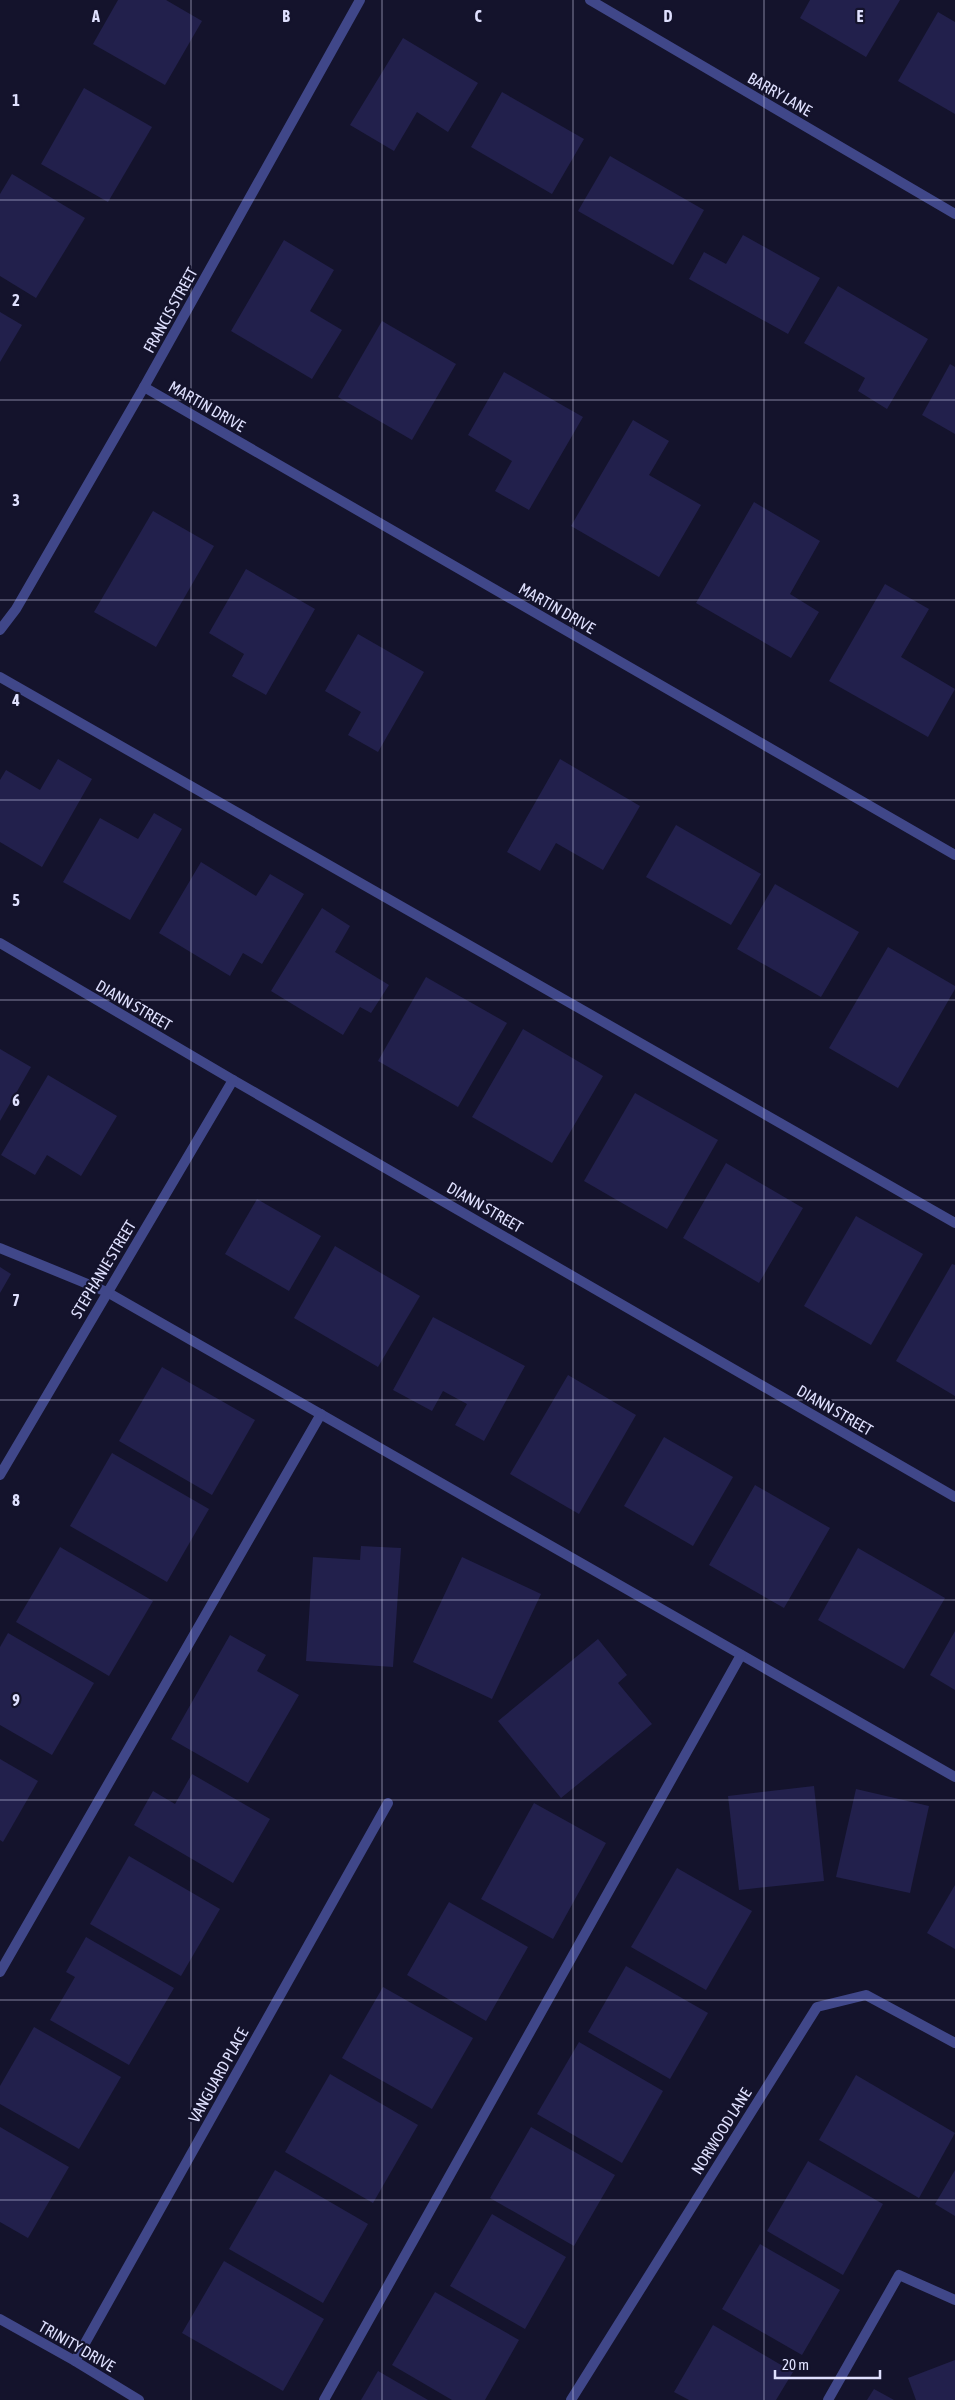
<svg xmlns="http://www.w3.org/2000/svg" width="955" height="2400" viewBox="0 0 955 2400" font-family="'Asap Condensed',sans-serif">
<style>
.building{fill:#22204c}
.lines{fill:none;stroke-linecap:round;stroke-linejoin:round}
.service{stroke:#404789;stroke-width:10}
.minor{stroke:#404789;stroke-width:10}
.grid{fill:none;stroke:#dfe0fe;stroke-width:1;stroke-opacity:0.55}
.labels{text-anchor:middle;dominant-baseline:central;stroke-width:4.5;stroke-linejoin:round;paint-order:stroke}
.street-label{font-size:16px;fill:#dfe0fe;stroke:#14132c}
.grid-label{font-size:16px;text-anchor:middle;font-weight:bold;fill:#dfe0fe;stroke:#14132c;stroke-width:4.5;stroke-linejoin:round;paint-order:stroke}
</style>
<rect width="100%" height="100%" fill="#14132c"/>
<!-- building -->
<g class="building">
<path d="M118,0h48l36,21 -37,64 -72,-41z"/>
<path d="M810,0h90l-34,57 -66,-39z"/>
<path d="M938,12l17,10v92l-57,-33z"/>
<path d="M403,38l75,45 -30,49 -31,-20 -23,39 -44,-26z"/>
<path d="M84,88l68,39 -44,75 -67,-38z"/>
<path d="M502,92l82,47 -32,55 -81,-47z"/>
<path d="M610,156l94,54 -31,55 -95,-54z"/>
<path d="M12,174l73,44 -49,80 -36,-22v-82z"/>
<path d="M743,235l77,43 -32,56 -99,-55 15,-27 22,12z"/>
<path d="M284,240l50,30 -24,41 32,19 -30,49 -81,-48z"/>
<path d="M838,286l90,53 -41,70 -29,-18 7,-13 -61,-35z"/>
<path d="M0,312l22,13 -22,37z"/>
<path d="M382,321l74,43 -44,76 -74,-43z"/>
<path d="M950,364l5,3v67l-33,-19z"/>
<path d="M504,372l79,45 -54,93 -34,-19 17,-30 -44,-26z"/>
<path d="M633,420l36,21 -20,34 52,30 -42,72 -88,-51z"/>
<path d="M754,502l66,39 -30,53 29,18 -28,46 -95,-55z"/>
<path d="M153,511l61,35 -58,101 -62,-35z"/>
<path d="M246,569l69,40 -49,86 -34,-19 12,-22 -35,-21z"/>
<path d="M885,584l44,25 -28,48 54,32 -27,48 -99,-56z"/>
<path d="M358,634l66,38 -46,80 -30,-17 13,-23 -36,-21z"/>
<path d="M58,759l34,20 -50,88 -42,-25v-62l6,-10 34,20z"/>
<path d="M560,759l80,47 -37,64 -47,-27 -16,28 -33,-19z"/>
<path d="M154,813l28,16 -52,91 -67,-38 37,-64 38,21z"/>
<path d="M676,825l85,49 -30,51 -85,-48z"/>
<path d="M201,862l55,34 14,-22 34,20 -42,70 -19,-11 -13,23 -71,-43z"/>
<path d="M775,884l84,48 -38,65 -84,-48z"/>
<path d="M322,908l28,18 -15,26 54,33 -18,28 -11,-6 -17,28 -72,-44z"/>
<path d="M888,947l67,39v3l-57,99 -69,-40z"/>
<path d="M426,977l81,46 -49,84 -80,-46z"/>
<path d="M523,1029l80,47 -51,87 -80,-46z"/>
<path d="M0,1049l31,18 -31,54z"/>
<path d="M48,1075l69,41 -36,60 -34,-21 -12,20 -34,-20z"/>
<path d="M635,1093l83,47 -51,89 -83,-48z"/>
<path d="M726,1163l77,45 -44,75 -76,-45z"/>
<path d="M257,1199l64,37 -32,55 -64,-37z"/>
<path d="M856,1216l67,38 -52,91 -67,-39z"/>
<path d="M335,1246l85,50 -42,71 -84,-49z"/>
<path d="M952,1264l3,1v131l-59,-35z"/>
<path d="M0,1267l11,7 -11,19z"/>
<path d="M433,1317l92,49 -41,75 -29,-16 12,-21 -24,-13 -11,20 -39,-21z"/>
<path d="M162,1367l93,53 -43,75 -93,-54z"/>
<path d="M568,1375l68,40 -57,99 -69,-40z"/>
<path d="M664,1437l69,40 -40,69 -69,-40z"/>
<path d="M112,1453l97,56 -42,73 -97,-56z"/>
<path d="M755,1485l75,43 -46,80 -75,-43z"/>
<path d="M361,1546l40,2 -8,119 -87,-6 7,-104 47,3z"/>
<path d="M60,1547l93,54 -44,75 -93,-54z"/>
<path d="M858,1548l87,50 -41,71 -86,-49z"/>
<path d="M462,1557l79,37 -49,105 -79,-37z"/>
<path d="M955,1631v59l-25,-15z"/>
<path d="M8,1633l86,50 -42,72 -52,-30v-78z"/>
<path d="M230,1635l36,20 -9,16 42,24 -51,88 -77,-44z"/>
<path d="M598,1639l29,36 -9,8 34,41 -91,74 -63,-77z"/>
<path d="M0,1759l38,22 -35,61 -3,-2z"/>
<path d="M192,1774l78,45 -37,64 -99,-58 19,-34 22,13z"/>
<path d="M814,1786l10,95 -85,9 -11,-94z"/>
<path d="M856,1789l73,17 -19,87 -74,-16z"/>
<path d="M534,1803l72,40 -53,96 -72,-40z"/>
<path d="M129,1856l91,53 -39,67 -91,-52z"/>
<path d="M677,1868l75,43 -46,79 -75,-43z"/>
<path d="M955,1885v64l-28,-16z"/>
<path d="M449,1902l79,45 -42,74 -79,-46z"/>
<path d="M86,1937l88,51 -45,77 -79,-45 25,-43 -9,-5z"/>
<path d="M626,1966l82,47 -38,66 -82,-47z"/>
<path d="M383,1987l90,51 -41,71 -90,-51z"/>
<path d="M34,2027l87,50 -42,72 -79,-45v-18z"/>
<path d="M579,2042l84,49 -41,72 -85,-49z"/>
<path d="M330,2074l88,51 -45,78 -88,-51z"/>
<path d="M856,2075l99,58 -36,65 -100,-58z"/>
<path d="M0,2127l69,40 -41,71 -28,-16z"/>
<path d="M531,2127l84,48 -41,71 -84,-48z"/>
<path d="M808,2161l75,43 -40,71 -76,-44z"/>
<path d="M275,2170l93,54 -45,79 -94,-54z"/>
<path d="M955,2170v46l-20,-12z"/>
<path d="M492,2214l74,43 -41,72 -75,-43z"/>
<path d="M760,2244l80,46 -38,65 -80,-46z"/>
<path d="M224,2261l100,58 -41,72 -101,-58z"/>
<path d="M435,2292l84,48 -34,60h-33l-60,-35z"/>
<path d="M713,2325l80,47 -17,28h-87l-15,-8z"/>
<path d="M955,2360v40h-39l-8,-22z"/>
<path d="M378,2371l50,29h-67z"/>
<path d="M874,2389l20,11h-27z"/>
</g>
<g class="lines">
<!-- service -->
<g class="service">
<path d="M0,677l955,546"/>
<path d="M0,1248l107,44 848,485"/>
<path d="M0,1972l321,-558"/>
<path d="M324,2400l417,-745"/>
<path d="M828,2400l71,-125 56,25"/>
</g>
<!-- minor -->
<g class="minor">
<path d="M590,0l365,214"/>
<path d="M144,387l811,468"/>
<path d="M0,630l16,-21 128,-222 216,-387"/>
<path d="M0,943l233,137 722,417"/>
<path d="M0,1475l233,-395"/>
<path d="M0,2319l75,42 64,39"/>
<path d="M75,2361l313,-558"/>
<path d="M571,2400l246,-393 49,-12 89,48"/>
</g>
</g>
<!-- grid -->
<path class="grid" d="M191,0v2400M382,0v2400M573,0v2400M764,0v2400M0,200h955M0,400h955M0,600h955M0,800h955M0,1000h955M0,1200h955M0,1400h955M0,1600h955M0,1800h955M0,2000h955M0,2200h955"/>
<g class="labels">
<!-- street labels -->
<g class="street-label">
<text transform="translate(780 94) rotate(30)">BARRY LANE</text>
<text transform="translate(170 310) rotate(-61)">FRANCIS STREET</text>
<text transform="translate(207 406) rotate(30)">MARTIN DRIVE</text>
<text transform="translate(557 608) rotate(30)">MARTIN DRIVE</text>
<text transform="translate(134 1005) rotate(30)">DIANN STREET</text>
<text transform="translate(485 1207) rotate(30)">DIANN STREET</text>
<text transform="translate(103 1269) rotate(-59)">STEPHANIE STREET</text>
<text transform="translate(835 1410) rotate(30)">DIANN STREET</text>
<text transform="translate(218 2075) rotate(-61)">VANGUARD PLACE</text>
<text transform="translate(721 2131) rotate(-58)">NORWOOD LANE</text>
<text transform="translate(77 2346) rotate(30)">TRINITY DRIVE</text>
</g>
</g>
<g class="grid-label">
<text x="96" y="22">A</text>
<text x="286" y="22">B</text>
<text x="478" y="22">C</text>
<text x="668" y="22">D</text>
<text x="860" y="22">E</text>
<text x="16" y="106">1</text>
<text x="16" y="306">2</text>
<text x="16" y="506">3</text>
<text x="16" y="706">4</text>
<text x="16" y="906">5</text>
<text x="16" y="1106">6</text>
<text x="16" y="1306">7</text>
<text x="16" y="1506">8</text>
<text x="16" y="1706">9</text>
</g>
<!-- scale -->
<path d="M775 2370v8h105v-8" fill="none" stroke="#dfe0fe" stroke-width="2.5"/>
<text x="782" y="2370" font-size="15" fill="#dfe0fe" stroke="#14132c" stroke-width="4" paint-order="stroke">20 m</text>
</svg>
